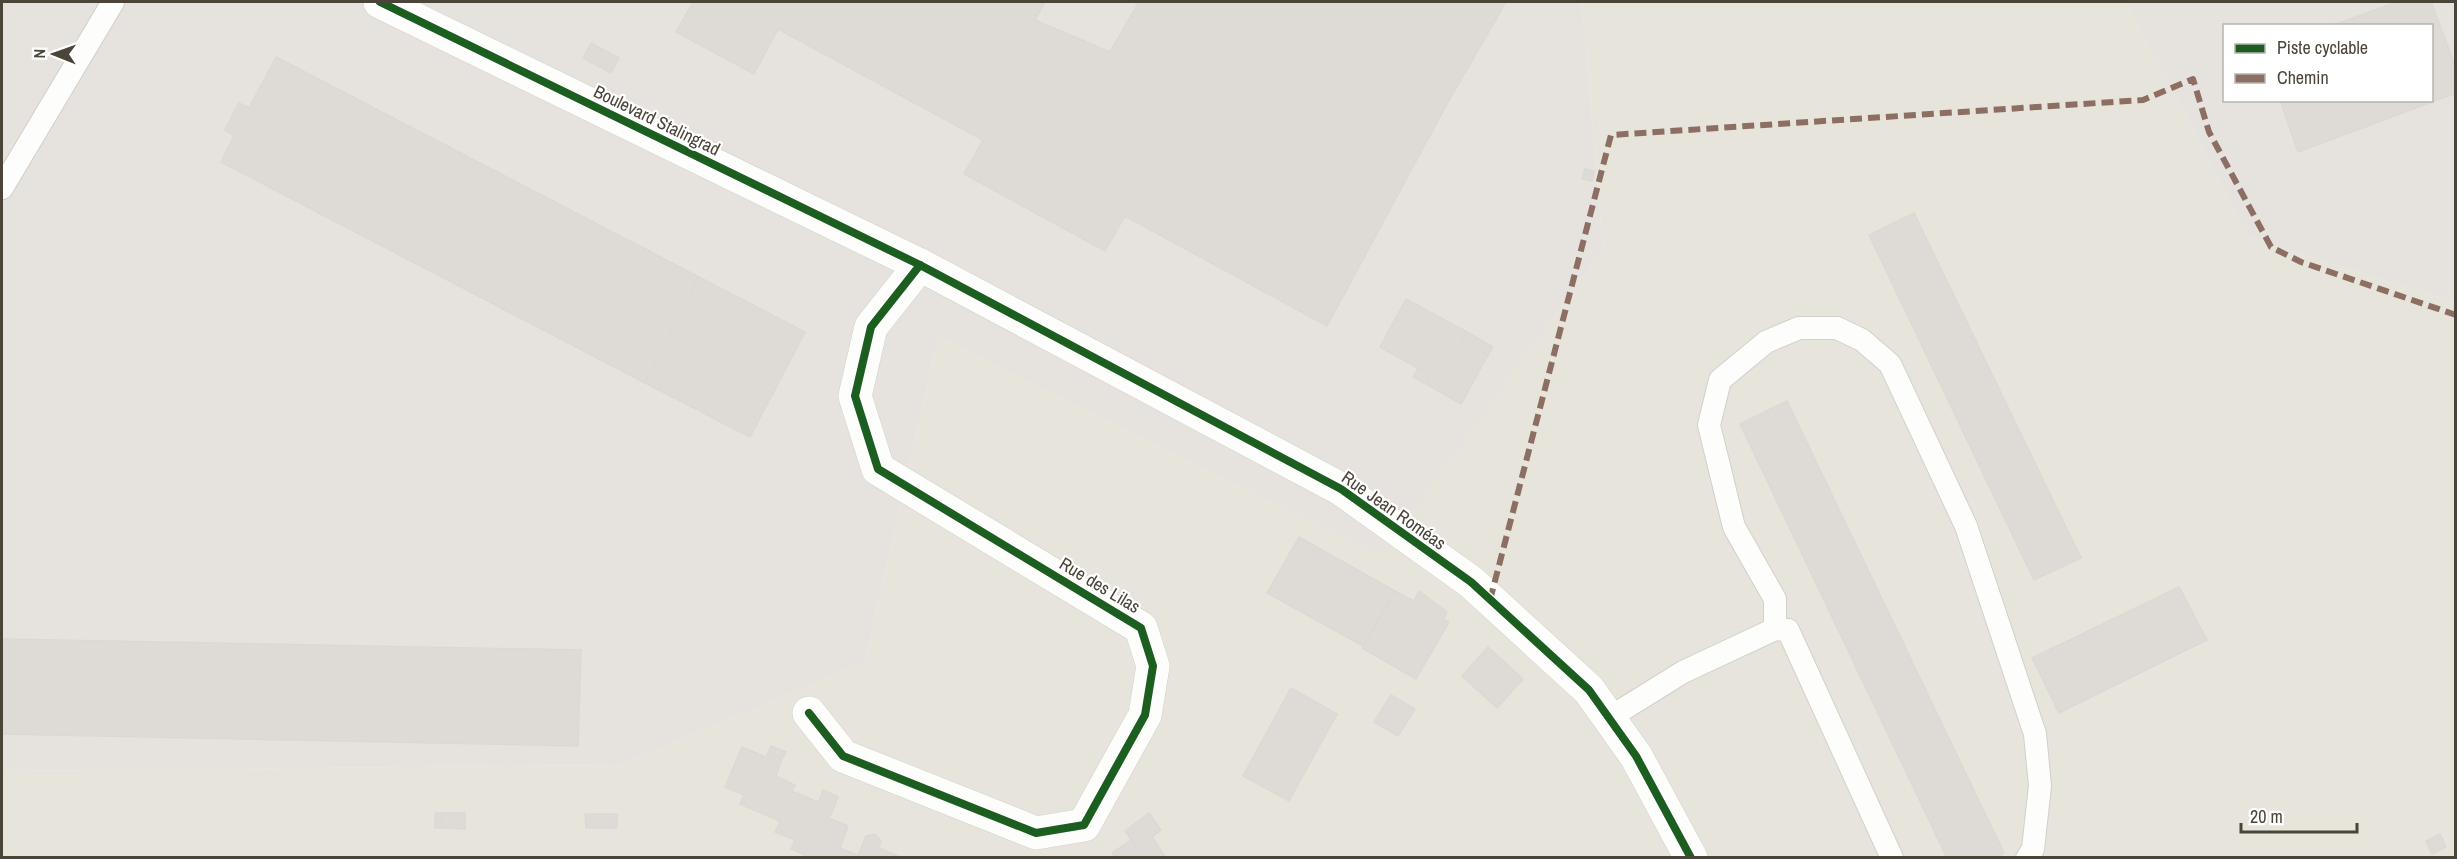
<svg xmlns="http://www.w3.org/2000/svg" width="2457" height="859" viewBox="0 0 2457 859" font-family="'Archivo Narrow',sans-serif">
<style>
.residential{fill:#e7e4dc}
.industrial{fill:#e6e2de;fill-rule:evenodd}
.building{fill:#dedbd6;stroke:#dcd9d4;stroke-width:1.5}
.lines{fill:none;stroke-linecap:round;stroke-linejoin:round}
.lane-casing{stroke:#d2d0cb;stroke-width:24}
.street-casing{stroke:#d2d0cb;stroke-width:34}
.lane{stroke:#fdfdfc;stroke-width:22}
.street{stroke:#fdfdfc;stroke-width:33}
.quiet{stroke:#8d6e63;stroke-width:6;stroke-dasharray:12 6;stroke-linecap:butt}
.cycleway-casing{stroke:#fff;stroke-width:11}
.cycleway{stroke:#1b5e20;stroke-width:8}
.labels{text-anchor:middle;dominant-baseline:central;stroke-width:4.5;stroke-linejoin:round;paint-order:stroke}
.street-label{font-size:18px;fill:#4b4439;stroke:#fff}
</style>
<rect width="100%" height="100%" fill="#f4f2ee"/>
<!-- residential -->
<path class="residential" d="M1582,2h544l124,236 205,64v555l-2453,1v-87l618,-6 245,-103 73,-325 443,216 222,-305z"/>
<!-- industrial -->
<g class="industrial">
<path d="M2,2h1580l21,246 -222,306 -443,-217 -73,325 -245,103 -618,6z"/>
<path d="M2126,2h329v300l-205,-64zM2224,26h208v74h-208z"/>
</g>
<!-- building -->
<g class="building">
<path d="M693,2h352l-10,18 75,32 29,-50h367l-58,100 -121,224 -202,-110 -20,35 -141,-77 19,-34 -205,-111 -24,45 -78,-42z"/>
<path d="M2397,2h34l25,66v25l-158,59 -18,-52h152v-74h-101z"/>
<path d="M591,43l11,6 -8,15 -11,-6z"/>
<path d="M602,49l17,9 -8,15 -17,-9z"/>
<path d="M276,57l423,220 -54,106 -424,-221 13,-26 -9,-6 14,-27 10,5z"/>
<path d="M1585,169l9,2 -2,10 -10,-2z"/>
<path d="M1914,213l167,345 -47,22 -165,-345z"/>
<path d="M699,277l106,55 -55,105 -105,-54z"/>
<path d="M1406,299l61,33 -5,9 26,14 -27,49 -35,-20 4,-9 -50,-28z"/>
<path d="M1467,332l26,15 -5,8 -26,-14z"/>
<path d="M1418,368l12,7 -4,9 -13,-7z"/>
<path d="M1787,401l217,452 -8,5h-49l-207,-434z"/>
<path d="M1299,537l96,54 -32,55 -96,-53z"/>
<path d="M2179,587l28,53 -148,73 -27,-55z"/>
<path d="M1395,591l19,10 5,-10 28,21 -4,8 6,2 -33,57 -54,-31z"/>
<path d="M2,639l579,11 -3,96 -576,-12z"/>
<path d="M1488,647l35,32 -26,29 -35,-32z"/>
<path d="M1291,688l46,26 -48,87 -46,-25z"/>
<path d="M1391,695l24,14 -17,27 -24,-14z"/>
<path d="M771,746l15,6 -4,7 -14,-6z"/>
<path d="M742,747l24,10 2,-4 14,6 -6,17 19,9 -3,6 26,11 2,-3 15,6 -6,13 19,8 -8,22 18,7 8,-19 9,-2 6,7 -2,7 23,10h-92l-19,-9 4,-9 -20,-8 5,-11 -40,-17 4,-9 -19,-8z"/>
<path d="M823,790l15,7 -3,8 -15,-6z"/>
<rect x="435" y="813" width="7" height="15"/>
<path d="M442,813h23v16l-23,-1z"/>
<path d="M1149,813l12,17 -9,7 14,21h-44l14,-11 -11,-16z"/>
<path d="M585,814h32v14h-31z"/>
<path d="M2440,834l6,13 -14,7 -6,-13z"/>
<path d="M1131,840l5,7 -14,11h-7l-3,-5z"/>
</g>
<g class="lines">
<!-- lane casing -->
<g class="lane-casing">
<g id="lane">
<path d="M2,188l111,-186"/>
<path d="M1775,629v-30l-41,-72 -25,-102 11,-45 46,-38 33,-14h38l25,12 28,24 76,162 69,208 5,52 -7,63 -6,9"/>
<path d="M1609,718l74,-46 92,-43 13,1 104,228"/>
</g>
</g>
<!-- street casing -->
<g class="street-casing">
<g id="street">
<path d="M380,2l540,263 421,224 130,93 118,108 47,66 55,102"/>
<path d="M809,713l34,43 193,77 48,-8 61,-110 8,-49 -12,-38 -263,-159 -23,-73 16,-69 49,-62"/>
</g>
</g>
<!-- lane -->
<use href="#lane" class="lane"/>
<!-- street -->
<use href="#street" class="street"/>
<!-- quiet -->
<path class="quiet" d="M1490,600l121,-465 532,-35 50,-21 16,53 62,115 30,15 155,53"/>
<!-- cycleway casing -->
<g class="cycleway-casing">
<g id="cycleway">
<path d="M380,2l540,263 421,224 130,93 118,108 47,66 55,102"/>
<path d="M809,713l34,43 193,77 48,-8 61,-110 8,-49 -12,-38 -263,-159 -23,-73 16,-69 49,-62"/>
</g>
</g>
<!-- cycleway -->
<use href="#cycleway" class="cycleway"/>
</g>
<g class="labels">
<!-- street labels -->
<g class="street-label">
<text transform="translate(657 120) rotate(26)">Boulevard Stalingrad</text>
<text transform="translate(1394 510) rotate(35)">Rue Jean Roméas</text>
<text transform="translate(1100 585) rotate(31)">Rue des Lilas</text>
</g>
</g>
<!-- border -->
<rect width="2457" height="859" fill="none" stroke="#4b4439" stroke-width="6"/>
<!-- legend -->
<rect x="2223" y="24" width="210" height="78" fill="#ffffff" stroke="#b7b4b0" stroke-width="1.5"/>
<rect x="2235" y="44" width="30" height="9" fill="#1b5e20" stroke="#b7b4b0" stroke-width="1.5"/>
<text x="2277" y="54" font-size="18" fill="#4b4439">Piste cyclable</text>
<rect x="2235" y="74" width="30" height="9" fill="#8d6e63" stroke="#b7b4b0" stroke-width="1.5"/>
<text x="2277" y="84" font-size="18" fill="#4b4439">Chemin</text>
<!-- north arrow -->
<g transform="translate(54 54) rotate(271)" stroke="#ffffff" stroke-width="4.5" paint-order="stroke">
<path d="M0-4.5L10 22L0 15L-10 22Z" fill="#4b4439"/>
<text y="-9" font-size="16" font-weight="bold" text-anchor="middle" fill="#4b4439">N</text>
</g>
<!-- scale -->
<path d="M2241 823v9h116v-9" fill="none" stroke="#4b4439" stroke-width="3"/>
<text x="2250" y="823" font-size="18" fill="#4b4439" stroke="#ffffff" stroke-width="4.5" paint-order="stroke">20 m</text>
</svg>
